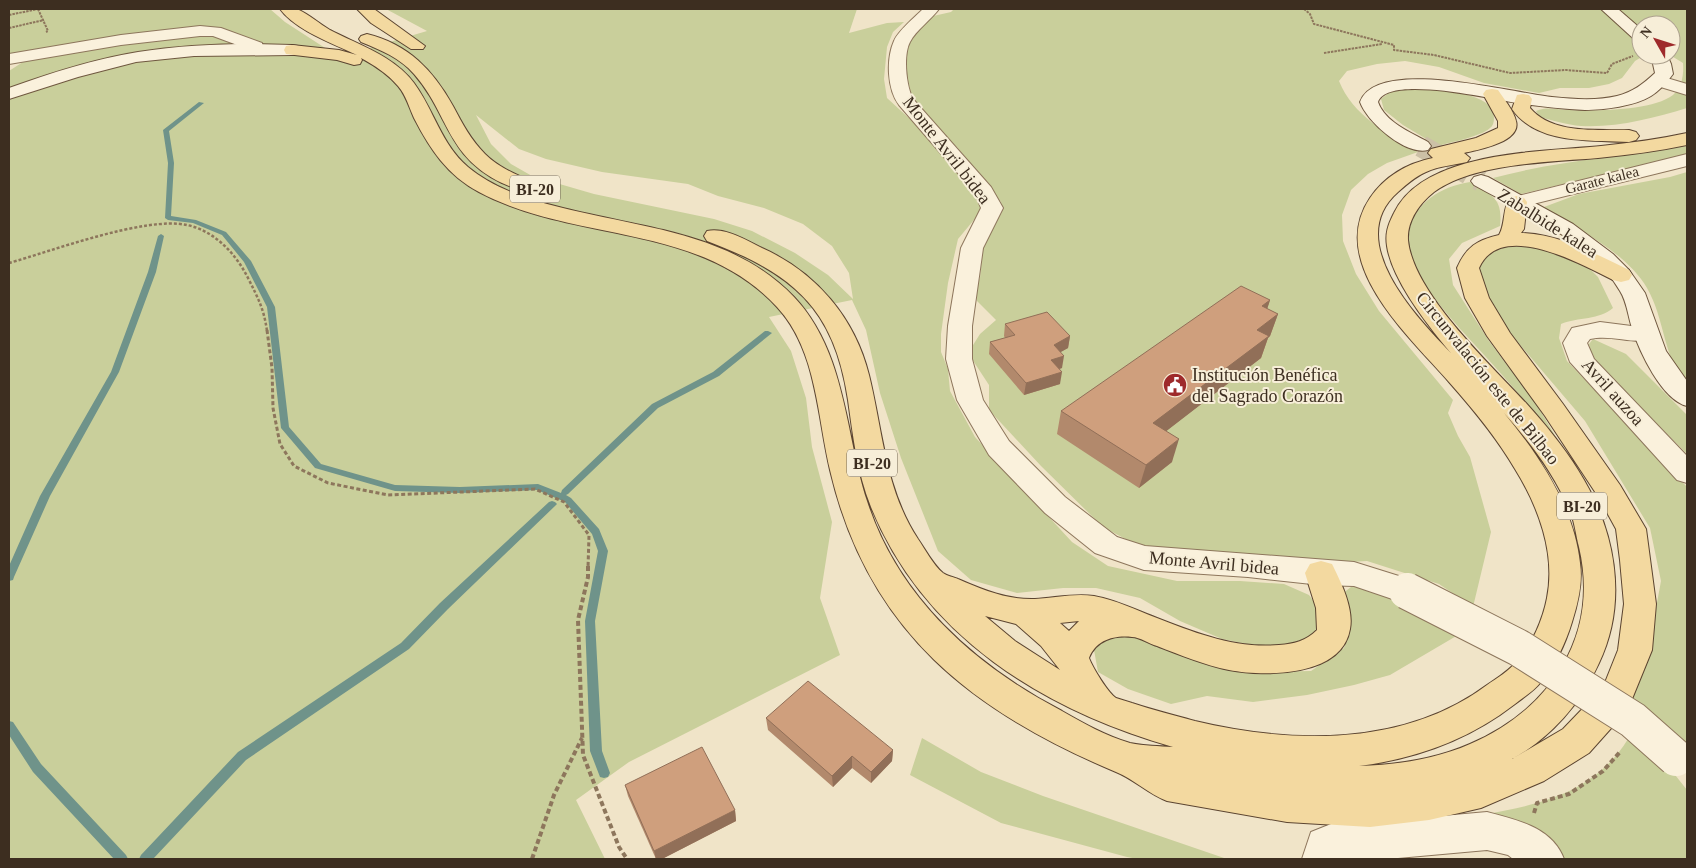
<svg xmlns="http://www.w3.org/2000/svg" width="1696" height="868" viewBox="0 0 1696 868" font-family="'Times New Roman',serif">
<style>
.green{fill:#c9cf9b;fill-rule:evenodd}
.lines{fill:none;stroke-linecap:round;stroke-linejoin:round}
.stream{fill:#6f938a;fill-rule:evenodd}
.secondary-tunnel{stroke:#ccc0a6;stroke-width:22;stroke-dasharray:22 11;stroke-linecap:butt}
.street-casing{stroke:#8d765c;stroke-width:2}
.secondary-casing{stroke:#6f573f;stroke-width:2}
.primary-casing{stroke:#5b4430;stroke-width:2}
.path-far3{stroke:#8d765c;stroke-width:2;stroke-dasharray:2.5 1;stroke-linecap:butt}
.path-far2{stroke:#8d765c;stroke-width:2.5;stroke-dasharray:3 2;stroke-linecap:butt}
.path-far1{stroke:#8d765c;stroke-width:3;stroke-dasharray:4 2.5;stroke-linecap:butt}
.path{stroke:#8d765c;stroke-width:4;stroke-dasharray:5 3;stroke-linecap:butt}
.street{fill:#faf1dc;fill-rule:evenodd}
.secondary{fill:#faf1dc;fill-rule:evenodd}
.primary{fill:#f3d9a0;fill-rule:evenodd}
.street-bridge-casing{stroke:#8d765c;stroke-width:38;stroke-linecap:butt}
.street-bridge{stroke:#faf1dc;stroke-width:36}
.wall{fill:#b2896c}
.shaded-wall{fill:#916f58}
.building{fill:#cf9f7d;stroke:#916f58}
.labels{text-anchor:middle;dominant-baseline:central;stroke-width:4;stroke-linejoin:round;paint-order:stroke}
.far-street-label{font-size:15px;fill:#3d2e20;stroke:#f7eed8}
.shield{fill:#f7eed8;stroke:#756857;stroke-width:1}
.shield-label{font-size:16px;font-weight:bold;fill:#3d2e20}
.street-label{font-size:18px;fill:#3d2e20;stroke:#f7eed8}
.poi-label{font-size:18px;fill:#3d2e20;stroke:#f7eed8;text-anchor:start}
</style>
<rect width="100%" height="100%" fill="#f0e4c8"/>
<!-- green -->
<g class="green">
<path d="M9,9h261l15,13 54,35 88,-26 -41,-22h471l-8,24 38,-10 17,-1 -11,10 -6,15 -3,32 3,19 37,34 55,64 4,13 -25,30 -10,44 -7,51v18l7,17 2,22 25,46 97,105 36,24 69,15h63l44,3 25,11 9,12 3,16 -7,11 -17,10 -35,3 -40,-8 -42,-18 -40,-23 -44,-10h-33l-46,5 -46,-13 -33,-29 -37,-93 -21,-65 -14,-63 -14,-30 -83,17 22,34 15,47 6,49 20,75 -12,76 20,57 -211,107 -53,38 29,59h-596v-788l17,-11 -17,3zM476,115l43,34 27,10 56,13 86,12 30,12 46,12 39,16 29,22 17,27 4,26 -25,-24 -33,-22 -43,-22 -38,-12 -120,-25 -62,-18 -21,-12 -20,-20z"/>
<path d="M954,9h647c12,10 40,31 40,46h4l-10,6 -13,17 -13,6 -20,4h-29l-21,5 -55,-10 -45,-16 -34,-6 -28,3 -30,7 -8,10c14,35 47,51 79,71l-31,11 -19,11 -17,16 -9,25 1,26 13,33 23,37 74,89 -5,13 10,23 12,21 21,75 -18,75 -34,-23 -72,-23 -34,2 -51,-7 -131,-8 -20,-6 -28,-15 -62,-61 -52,-56v-25l-21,-32 12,-19 16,-14 -19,-19 -2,-12 5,-11 3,-32 19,-34 -1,-10 -44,-55 -17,-15 -28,-35 -6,-14 -1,-34 2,-12 22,-20 22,-5z"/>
<path d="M1619,9h68v99c-33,10 -71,20 -106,18 -14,-1 -29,-6 -42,-9l-3,-6c12,-5 22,-1 34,-1 26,1 82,1 103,-15 9,-7 11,-21 10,-32l-13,-8 1,-30h-30v4z"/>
<path d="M1405,89c18,0 91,0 89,29 0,4 -1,8 -4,10 -10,9 -39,14 -52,18l-35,-21 -19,-15 -3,-11 9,-7z"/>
<path d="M1687,146v9l-166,39 -28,-16c63,-17 129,-22 194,-32z"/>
<path d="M1687,172v215c-24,-30 -22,-68 -40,-99 -20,-35 -70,-59 -103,-81l35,-13 91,-17z"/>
<path d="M1470,182c22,14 33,15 30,44l-38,17 -13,16 4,26 36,56 48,64 20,34c-27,-32 -54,-64 -83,-95 -22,-24 -58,-63 -67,-95 -1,-5 0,-10 1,-15 4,-30 34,-48 62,-52z"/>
<path d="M1512,244l23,1 52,21 11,11 15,31c-13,12 -35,9 -52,16l-2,14 8,23 120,126v269l-59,-53 21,-57 12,-65 -11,-53 -65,-107 -76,-89 -26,-39 -4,-26 4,-9 14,-8z"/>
<path d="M1593,339l33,15 61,61v39l-89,-89 -7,-10 -2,-11z"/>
<path d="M1351,587l29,1 78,47 -68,40 -36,10 -47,10 -54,7 -46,-6 -36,8 -43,-15 -30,-17 -4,-22 15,-14 24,1 69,24 52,11 57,-1 33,-23 7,-24 -9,-30z"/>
<path d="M922,738l59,34 62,24 184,63h-89l-11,-2 -126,-34 -91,-48z"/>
<path d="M1628,739l25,8 34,43v69h-133l-26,-25 -81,-13c68,-13 141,-17 181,-82z"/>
</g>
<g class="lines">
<!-- stream -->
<g class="stream">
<path d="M199,102l5,1 -35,28 5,32 -3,53 25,4 30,12 25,29 24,46 14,120 32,37 74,21 65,2 78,-3 23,9 1,-3 90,-86 61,-32 52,-41h3l4,2 -53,43 -61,32 -90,86 -2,1 5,3 28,31 9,22 -13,70 7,130 8,22 -2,4 -4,1 -4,-1 -10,-26 -5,-130 13,-70 -6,-17 -27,-32 -28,-12 -77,3 -65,-2 -80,-23 -34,-40 -14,-121 -23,-45 -22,-27 -29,-12 -25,-3 -3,-2 3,-55 -5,-33z"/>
<path d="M161,234l3,2 -8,36 -37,100 -69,124 -36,81 -1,3 -4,1v-15l31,-70 71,-124 37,-100 10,-36z"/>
<path d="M552,501l3,1 2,2 -2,2 -107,103 -39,40 -163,111 -93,99h-14l2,-4 97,-103 163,-109 39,-40 109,-101z"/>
<path d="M9,721l4,1 28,42 85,91 2,4h-14l-81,-87 -24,-37z"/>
</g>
<!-- secondary-tunnel -->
<path class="secondary-tunnel" d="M1421,146l60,35"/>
<!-- street casing -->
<g class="street-casing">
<g id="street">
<path d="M923,9h16c-8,11 -23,21 -29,33 -7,13 -4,44 3,57l78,88 12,21 -20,40 -11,78v33l11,41 26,41 56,56 52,40 28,9 209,16 64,20 5,9 -5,9 -11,4 -53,-18 -33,-1 -73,-8 -104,-7 -49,-17 -50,-40 -56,-58 -32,-55 -11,-41 2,-33 13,-78 20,-40 -6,-15 -76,-88c-12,-16 -13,-46 -5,-64 4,-10 21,-24 29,-32z"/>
<path d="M200,26l21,2 41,15 2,7 -2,4h-12l-2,-5 -35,-13h-13l-79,9 -112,19v-10l112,-19z"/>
<path d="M1660,76l27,8v11l-33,-10 -3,-4 3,-4z"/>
<path d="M1687,154v12l-170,42 -7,-2 -3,-4 3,-4z"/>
<path d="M1600,322l55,7 3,5 -3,5c-22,6 -43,-5 -65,0l-3,4 7,16 93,97v27l-10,-3 -107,-118 -7,-19 9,-15z"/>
<path d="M1487,812c30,8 65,15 77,47h-51l-5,-4 -21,-5 -89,8 -96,1 9,-27 30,-12h57z"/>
</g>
</g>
<!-- secondary casing -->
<g class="secondary-casing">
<g id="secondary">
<path d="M1601,9h17l23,20v13l-6,-2z"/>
<path d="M253,44l39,1 6,1 2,4 -2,4 -6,1 -98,1 -58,6 -58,15 -69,22v-11c42,-15 85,-29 129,-36 38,-6 76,-8 115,-8z"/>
<path d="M1651,55h16l4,9 2,10c-5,7 -14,17 -22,22 -16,10 -47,14 -66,14 -23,-1 -46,-4 -68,-7 -24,-4 -130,-29 -139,-1 7,20 32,30 50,40l3,4 -3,4c-22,6 -61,-28 -68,-48 16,-46 153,-9 192,-5 21,2 44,4 65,-1 16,-4 26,-12 38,-23z"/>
<path d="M1481,175l7,2 85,47 40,30 16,16 16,23 21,58 21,30v25c-25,-6 -48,-55 -55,-78 -4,-12 -5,-26 -12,-37 -28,-49 -98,-79 -146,-106l-3,-4 3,-4z"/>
</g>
</g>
<!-- primary casing -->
<g class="primary-casing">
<g id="primary">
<path d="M280,9c6,0 14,-1 19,1 9,4 21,14 31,20 29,15 64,26 84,53 20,27 27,61 54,84 25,21 59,32 91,40 81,21 173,25 235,90 52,55 51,136 73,204 31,96 107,164 195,210 21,12 44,25 68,32 14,3 29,3 43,4 -129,-37 -249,-110 -302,-240 -14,-35 -18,-71 -23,-107 -14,-93 -56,-127 -141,-159l-3,-5 3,-5c18,-4 39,9 55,17 54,24 93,70 107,127 14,57 16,114 49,164 7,10 15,26 25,34 4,3 11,4 15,6 25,11 50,21 77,20 20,-1 39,-6 59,-3 22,4 42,14 63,22 38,15 80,31 122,27 15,-1 27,-4 38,-15l-1,-22 -11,-35 5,-9 11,-3 11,3c9,18 22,45 18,65 -8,48 -85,48 -121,41 -25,-5 -49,-15 -72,-24 -8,-2 -17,-9 -25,-9 -18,-2 -36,3 -43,21 4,10 19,35 27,40 5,2 11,3 16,5 21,7 42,12 63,18 96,23 209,26 292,-36 10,-7 22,-14 30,-24 15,-16 26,-42 30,-63 9,-45 -9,-92 -32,-129 -18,-31 -42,-60 -66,-87 -39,-45 -123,-119 -79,-184 15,-22 38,-35 63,-40l-5,-5 3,-4 45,-11 22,-10v-7l-15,-27 3,-4 6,-1 6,1c6,9 16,21 18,31 6,21 -38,29 -52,32l6,5 -3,4c-13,3 -28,4 -41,10 -10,4 -19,12 -28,20 -55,48 17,124 53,161 -23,-27 -59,-73 -64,-107 -2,-13 1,-21 7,-33 29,-62 147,-61 207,-67 29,-3 58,-7 86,-13v12c-29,6 -59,10 -89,13 -47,4 -125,5 -164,34 -15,12 -27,29 -26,48 5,53 83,125 118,163 19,21 37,43 52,67 37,58 51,130 21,193 -18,40 -48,75 -87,96l51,-30 25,-26 18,-23 12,-30 6,-46 -4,-44 -4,-31 -17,-31 -54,-82 -58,-80 -22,-38 -8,-30c9,-21 20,-28 42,-33 7,-12 3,-27 11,-37l7,-2 7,2 3,4 -3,27 -3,4c38,1 75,21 108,37l3,5 -3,5 -8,2 -8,-2c-32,-16 -112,-61 -134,-12l10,30 21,35 53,71 57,81 26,44 10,75 -4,46 -20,49 -18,26 -25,28 -45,28 -63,27 -52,12 -59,7 -83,-5 -120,-21c-19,-7 -33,-22 -51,-29 -143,-60 -247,-140 -285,-298 -14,-55 -13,-123 -54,-167 -78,-85 -203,-64 -298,-115 -32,-17 -49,-43 -65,-74 -5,-11 -8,-23 -16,-32 -10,-12 -24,-21 -37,-28l1,2 -2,4 -6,1 -17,-5 -51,-6 -2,-4 2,-4 6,-1 47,5 18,5c-23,-11 -62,-25 -77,-46zM1504,413c27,30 52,63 67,101 4,10 5,22 8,33 21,88 -28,162 -109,197 -34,15 -74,21 -111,22 57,-7 111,-27 156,-62 9,-7 19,-13 26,-22 14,-16 25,-40 31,-60 6,-19 11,-39 8,-59 -6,-56 -41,-108 -76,-150zM985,616l31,8 25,22 19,24 -45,-29zM1079,621l-10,10 -9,-8z"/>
<path d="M357,9h17l51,37 -2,3h-12l-40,-26z"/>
<path d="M367,34c41,10 66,36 86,72 9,17 18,34 32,48 13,13 30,20 46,27l3,4 -3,4c-11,3 -19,-2 -29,-6 -56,-27 -53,-69 -88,-109 -14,-16 -33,-24 -53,-32l-2,-3 2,-3z"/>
<path d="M1523,94l6,1 3,4 -2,9c23,27 67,21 99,22l7,2 3,4 -3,4 -7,2c-39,-2 -92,3 -117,-33l5,-14z"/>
</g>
</g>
<!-- path-far3 -->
<g class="path-far3">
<path d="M38,9l10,22 -2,1"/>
<path d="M1304,9l6,5 4,10 80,21v5l40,5 76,18 56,-3 41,3 5,-9 21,-8"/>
<path d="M9,15l29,-6"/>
<path d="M9,28l35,-8"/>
<path d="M1324,53l58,-9"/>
</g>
<!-- path-far2 -->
<path class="path-far2" d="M9,263c43,-12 136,-47 178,-38 28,6 49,29 61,53 10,20 16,31 19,53"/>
<!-- path-far1 -->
<path class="path-far1" d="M267,330l5,38 1,40 7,36 14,22 34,17 60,12 147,-6 29,13 25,33 -1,33"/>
<!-- path -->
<g class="path">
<path d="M588,566v11l-10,43 5,135 36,92 8,12"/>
<path d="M1534,813l3,-10 32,-9 34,-23 17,-19"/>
<path d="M532,859l22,-64 28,-57"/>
</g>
<!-- street -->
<use href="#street" class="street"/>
<!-- secondary -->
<use href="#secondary" class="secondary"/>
<!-- primary -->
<use href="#primary" class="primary"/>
<!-- street-bridge casing -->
<g class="street-bridge-casing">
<path id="street-bridge" d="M1407,591l112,57 114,72 43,38"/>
</g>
<!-- street-bridge -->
<use href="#street-bridge" class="street-bridge"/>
</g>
<!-- wall -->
<g class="wall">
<path d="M1270,300l-3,9 11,5 -8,22 -2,2 -7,20 -95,73 6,31 -33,26 -82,-54 4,-23z"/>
<path d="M1005,324l65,12 -2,12 -8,4 2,16 -3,1 1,15 -36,11 -35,-41 1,-12 15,-4 -1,-2z"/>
<path d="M766,718l127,32 -1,11 -21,22 -19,-15 -19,19 -65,-57z"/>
<path d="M625,785l110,25 1,11 -74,38h-6l-28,-63z"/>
</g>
<!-- shaded-wall -->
<g class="shaded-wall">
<path d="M1270,300l-7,22 -1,-16z"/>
<path d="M1278,314l-8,22 -2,2 -7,20 -114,88 6,-23 104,-93z"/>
<path d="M1070,336l-2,12 -16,9 2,-12z"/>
<path d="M1064,356l-2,12 -13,4 2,-12z"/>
<path d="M1062,372l-2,12 -36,11 2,-12z"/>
<path d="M1179,439l-7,23 -33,26 7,-23z"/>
<path d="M893,750l-1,11 -21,22v-11z"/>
<path d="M852,756v12l-19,19 -1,-11z"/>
<path d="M735,810l1,11 -74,38h-6l-2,-8z"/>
</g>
<!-- building -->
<g class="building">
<path d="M1241,286l29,14 -8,6 16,8 -21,16 12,6 -116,87 26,16 -33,26 -85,-54z"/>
<path d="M1047,312l23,24 -16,9 10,11 -13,4 11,12 -36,11 -36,-41 25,-7 -10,-11z"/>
<path d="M808,681l85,69 -22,22 -19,-16 -20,20 -66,-58z"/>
<path d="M702,747l33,63 -81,41 -29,-66z"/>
</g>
<!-- icons -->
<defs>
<g id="civic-disc" transform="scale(1.25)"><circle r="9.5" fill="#9e2a2b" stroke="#f7eed8"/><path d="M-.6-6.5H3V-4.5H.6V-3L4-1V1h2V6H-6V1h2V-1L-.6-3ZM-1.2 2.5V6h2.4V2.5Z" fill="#fff"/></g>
</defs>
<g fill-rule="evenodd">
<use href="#civic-disc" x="1175" y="385"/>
</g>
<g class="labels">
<!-- far-street labels -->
<g class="far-street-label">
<text transform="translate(1602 180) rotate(-14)">Garate kalea</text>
</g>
<!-- shield labels -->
<g class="shield">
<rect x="510" y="175.5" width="50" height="27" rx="4"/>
<rect x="847" y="449.5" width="50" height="27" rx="4"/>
<rect x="1557" y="492.5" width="50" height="27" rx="4"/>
</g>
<g class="shield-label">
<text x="535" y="189">BI-20</text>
<text x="872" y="463">BI-20</text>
<text x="1582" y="506">BI-20</text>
</g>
<!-- street labels -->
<g class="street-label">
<text transform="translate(947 150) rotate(52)">Monte Avril bidea</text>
<text transform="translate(1548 223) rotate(32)">Zabalbide kalea</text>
<text transform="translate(1488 378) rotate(51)">Circunvalación este de Bilbao</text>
<text transform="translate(1613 392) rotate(48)">Avril auzoa</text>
<text transform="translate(1214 563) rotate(5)">Monte Avril bidea</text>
</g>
<!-- poi labels -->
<g class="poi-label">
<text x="1192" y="375">Institución Benéfica<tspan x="1192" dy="21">del Sagrado Corazón</tspan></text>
</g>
</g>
<!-- border -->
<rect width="1696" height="868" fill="none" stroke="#3d2e20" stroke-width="20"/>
<!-- north arrow -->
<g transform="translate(1656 40) rotate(309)"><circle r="24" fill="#f7eed8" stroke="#ada18e"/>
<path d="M0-4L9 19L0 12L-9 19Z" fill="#9e2a2b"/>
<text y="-8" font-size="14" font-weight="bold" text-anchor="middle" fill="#3d2e20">N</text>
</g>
</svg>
